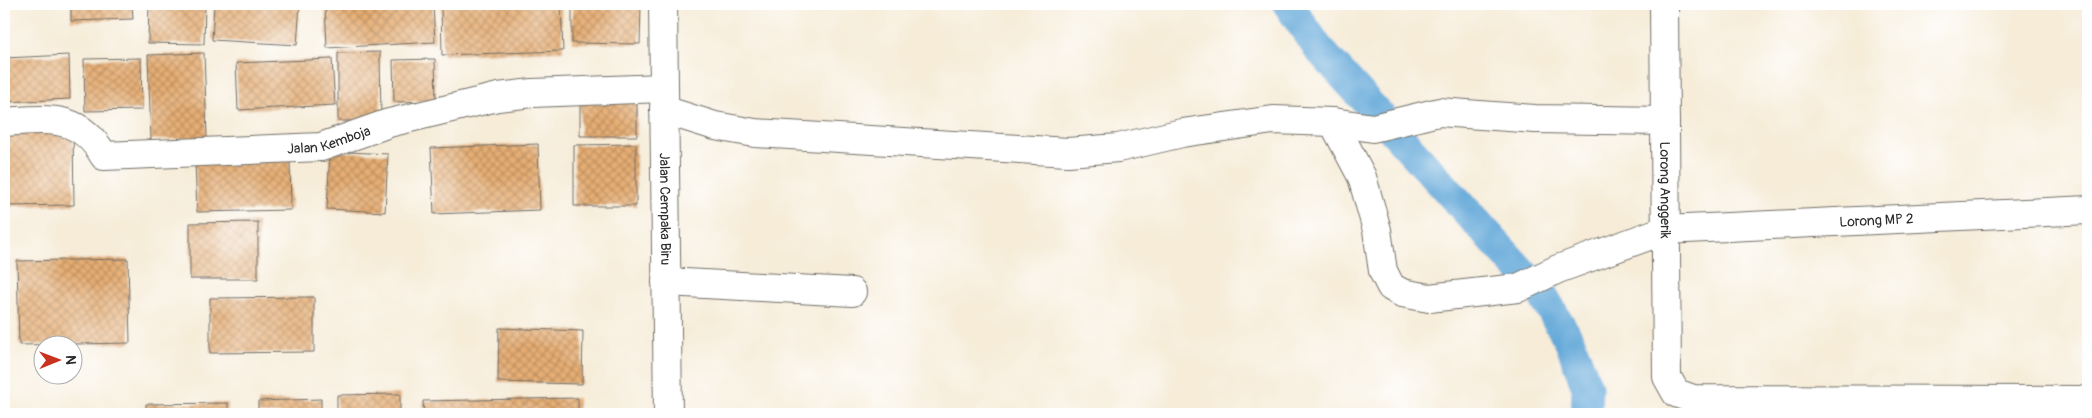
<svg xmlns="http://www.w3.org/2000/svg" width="2092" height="418" viewBox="0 0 2092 418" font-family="Pangolin,sans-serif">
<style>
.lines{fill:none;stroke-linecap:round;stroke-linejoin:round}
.canal{stroke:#62a7d8;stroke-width:31}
.building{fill:url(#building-cross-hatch)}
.minor-casing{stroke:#726f68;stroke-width:30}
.tertiary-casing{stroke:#726f68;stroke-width:30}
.minor{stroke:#fff;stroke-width:28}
.tertiary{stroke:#fff;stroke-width:28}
.labels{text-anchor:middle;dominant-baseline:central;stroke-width:4.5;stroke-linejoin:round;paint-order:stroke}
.street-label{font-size:14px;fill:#2b2b2b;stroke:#fff}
</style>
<defs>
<pattern id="building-cross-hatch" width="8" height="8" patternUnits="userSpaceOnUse" patternTransform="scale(1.25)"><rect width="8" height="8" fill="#e6ae74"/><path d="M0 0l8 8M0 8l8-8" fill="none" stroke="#bb8e5f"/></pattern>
</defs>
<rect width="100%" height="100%" fill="#fff"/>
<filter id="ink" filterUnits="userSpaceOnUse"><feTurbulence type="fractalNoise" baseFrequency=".02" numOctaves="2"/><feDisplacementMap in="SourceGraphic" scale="10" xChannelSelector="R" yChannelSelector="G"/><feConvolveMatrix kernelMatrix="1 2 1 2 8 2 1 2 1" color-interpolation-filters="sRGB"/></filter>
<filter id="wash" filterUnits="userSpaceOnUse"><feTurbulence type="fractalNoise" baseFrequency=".0096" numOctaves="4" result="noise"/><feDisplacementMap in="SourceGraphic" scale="20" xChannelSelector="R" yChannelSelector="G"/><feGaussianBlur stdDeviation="1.12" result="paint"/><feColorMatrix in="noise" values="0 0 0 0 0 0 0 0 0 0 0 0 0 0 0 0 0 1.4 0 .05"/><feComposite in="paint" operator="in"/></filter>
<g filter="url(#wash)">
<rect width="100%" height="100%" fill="#f6ecd8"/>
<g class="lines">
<!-- canal -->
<path class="canal" d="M1288,4l30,44 224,246 28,48 17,45 -1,27"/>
</g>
<g id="blocks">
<!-- building -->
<g class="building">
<path d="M71,4h61l1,15 -62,2z"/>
<path d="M149,4h56l-1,40 -56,-1z"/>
<path d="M214,4h86l-3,41 -85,-5z"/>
<path d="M325,4h108l2,38 -108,6z"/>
<path d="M441,4h120l2,47 -121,4z"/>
<path d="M572,4h69l-1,40 -68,-1z"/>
<path d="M380,52l1,69h-43v-68z"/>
<path d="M204,53l3,85 -56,2 -3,-85z"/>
<path d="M69,55l1,44 -66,3v-44z"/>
<path d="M141,58l1,52 -57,1 -1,-52z"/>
<path d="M332,59l3,46 -97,5 -2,-47z"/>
<path d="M435,59l1,42 -42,1 -1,-42z"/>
<path d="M580,97l57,1v38h-57z"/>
<path d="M73,131l1,74 -70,1v-74z"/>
<path d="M538,144l2,66 -106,4 -3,-66z"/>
<path d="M636,144v62h-62v-61z"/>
<path d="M330,151l58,3 -3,58 -58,-3z"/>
<path d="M290,160l1,50 -94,2 -2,-50z"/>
<path d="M258,222v57h-68v-56z"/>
<path d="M128,259l2,84 -111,2 -2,-84z"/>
<path d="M314,297v55l-104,1v-55z"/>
<path d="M499,328l84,3 -1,53 -84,-2z"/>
<path d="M400,394v20h-63v-19z"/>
<path d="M578,398v16h-154l-1,-13z"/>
<path d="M321,399v15h-63v-13z"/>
<path d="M228,403v11h-82v-10z"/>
</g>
</g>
</g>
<g filter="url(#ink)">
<use href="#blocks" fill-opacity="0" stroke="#726f68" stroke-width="1"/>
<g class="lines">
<!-- minor casing -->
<g class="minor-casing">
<g id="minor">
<path id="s1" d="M1664,4l3,373 9,16 17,6 395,1"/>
<path d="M664,110l51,16 40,7 313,19 50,-4 64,-15 91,-13 60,2 40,6 66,-16 96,7 130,2"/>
<path id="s2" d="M4,122c44,-3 75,-9 100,34l217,-9 68,-24 109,-26 34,-4 131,-5"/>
<path id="s3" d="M1333,122l29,55 15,53 6,41 8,16 11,6 27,5 89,-10 40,-19 107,-39 423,-20"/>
<path d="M666,282l186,10"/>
</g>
</g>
<!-- tertiary casing -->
<g class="tertiary-casing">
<g id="tertiary">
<path id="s4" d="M663,4l5,410"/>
</g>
</g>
<!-- minor -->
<use href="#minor" class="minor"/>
<!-- tertiary -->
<use href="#tertiary" class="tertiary"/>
</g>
</g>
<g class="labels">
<!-- street labels -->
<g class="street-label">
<text stroke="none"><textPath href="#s2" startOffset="340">Jalan Kemboja</textPath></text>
<text stroke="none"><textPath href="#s1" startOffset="186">Lorong Anggerik</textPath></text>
<text stroke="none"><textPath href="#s4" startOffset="205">Jalan Cempaka Biru</textPath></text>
<text stroke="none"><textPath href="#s3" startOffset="676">Lorong MP 2</textPath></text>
</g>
</g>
<!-- margin -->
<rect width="2092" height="418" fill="none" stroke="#fff" stroke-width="20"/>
<!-- north arrow -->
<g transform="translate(58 360) rotate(89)"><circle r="24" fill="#ffffff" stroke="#aaaaaa"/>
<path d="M0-4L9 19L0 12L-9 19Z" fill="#c8321e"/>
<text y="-8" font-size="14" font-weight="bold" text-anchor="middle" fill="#2b2b2b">N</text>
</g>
</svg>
